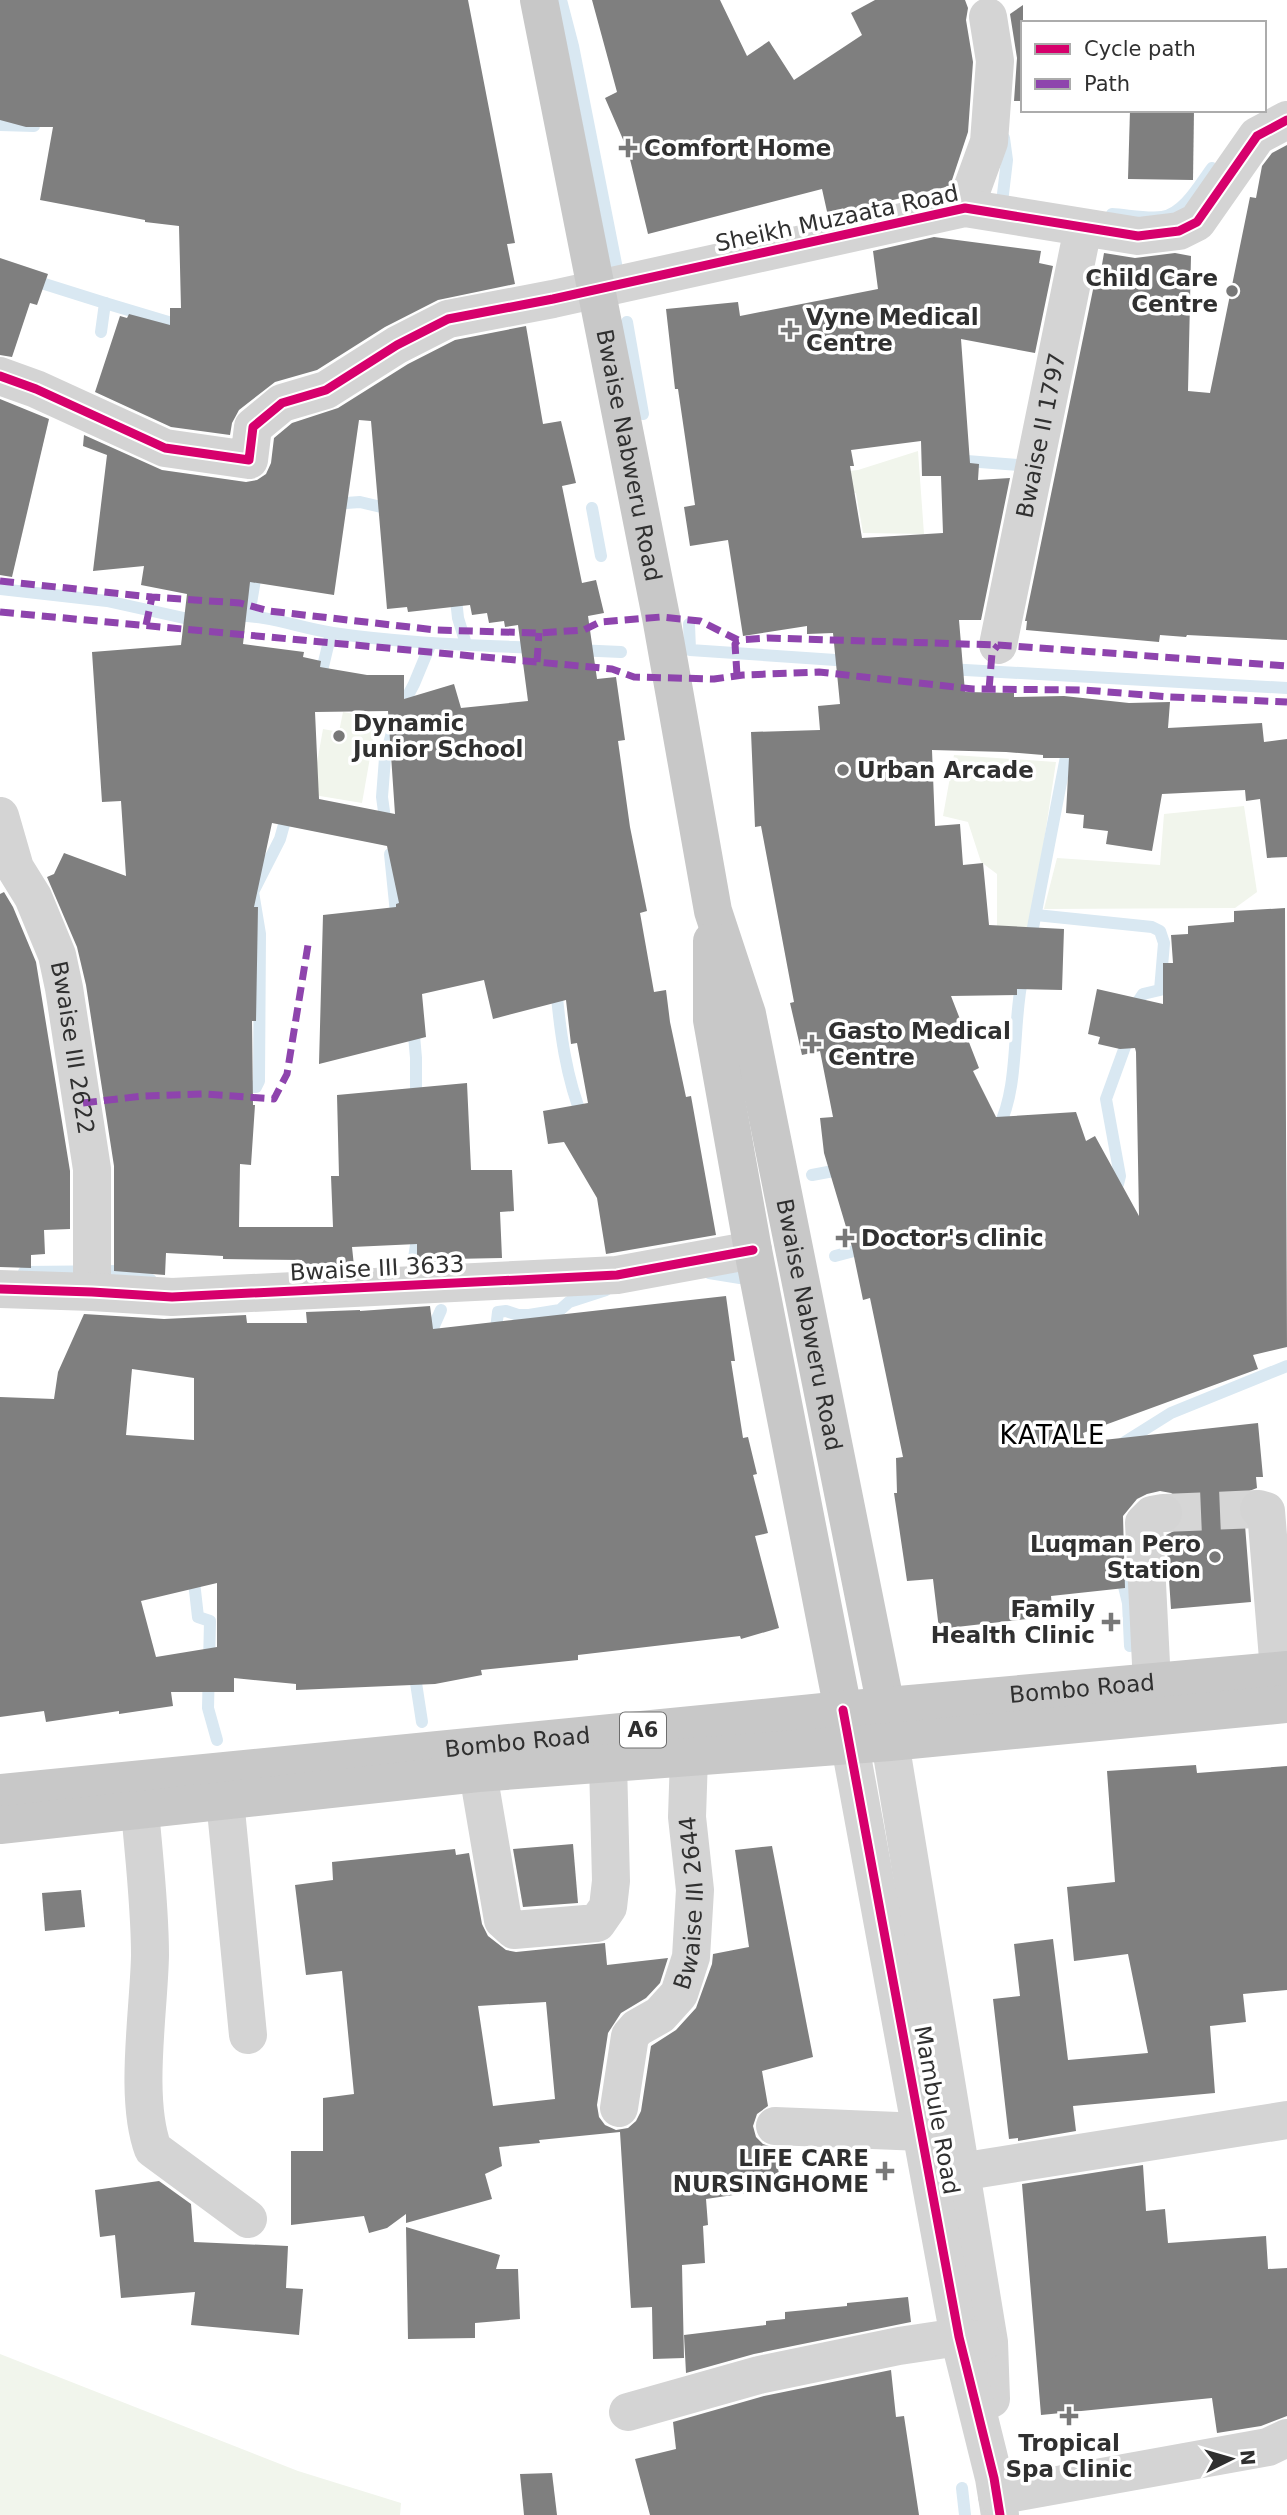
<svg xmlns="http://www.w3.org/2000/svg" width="1287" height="2515" viewBox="0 0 1287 2515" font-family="'DejaVu Sans',sans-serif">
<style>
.green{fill:#f1f5ec}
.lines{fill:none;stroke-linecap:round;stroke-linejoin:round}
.stream{stroke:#d9e8f2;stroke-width:12}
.building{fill:#7f7f7f;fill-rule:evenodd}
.minor-tunnel{stroke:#d6d6d6;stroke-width:38;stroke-dasharray:38 19;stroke-linecap:butt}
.minor{stroke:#d4d4d4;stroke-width:38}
.major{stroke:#c8c8c8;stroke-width:38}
.quiet{stroke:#8e44ad;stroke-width:7;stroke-dasharray:14 7;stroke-linecap:butt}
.cycleway-casing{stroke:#fff;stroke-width:13}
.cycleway{stroke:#d6006c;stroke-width:9}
.poi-dot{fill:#787878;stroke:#fff;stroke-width:2.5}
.labels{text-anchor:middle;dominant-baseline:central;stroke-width:7;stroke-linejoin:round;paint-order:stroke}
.shield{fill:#fff;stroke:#6e6e6e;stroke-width:2}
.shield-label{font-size:21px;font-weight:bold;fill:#303030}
.poi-label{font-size:23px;font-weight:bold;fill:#303030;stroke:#fff;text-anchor:start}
.street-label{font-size:23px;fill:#303030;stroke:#fff}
.quarter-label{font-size:26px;letter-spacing:2px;fill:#000;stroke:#fff}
</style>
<rect width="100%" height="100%" fill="#fff"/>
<!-- green -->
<g class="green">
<path d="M918,451l6,83 -61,-1 -7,-40 -27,-4 -32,-11 61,-8z"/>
<path d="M343,712l34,6 -15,85 -66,-11 19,-18 8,-45 16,3z"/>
<path d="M954,755l102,7 -26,172h-33v-60l-16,-12 -13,-40 -25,-6z"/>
<path d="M1244,806l13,86 -22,16 -191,1 13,-51 103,7 4,-51z"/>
<path d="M0,2354l298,117 103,32 -1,12h-400z"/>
</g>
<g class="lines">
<!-- stream -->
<g class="stream">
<path d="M561,0l12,46 45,228"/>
<path d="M0,125l34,1"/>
<path d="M1001,211l6,-51 -3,-22"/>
<path d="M1112,214c16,1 35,5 50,3 22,-3 38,-33 50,-49"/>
<path d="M0,270l105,33 -4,29"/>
<path d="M105,303l70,21h10"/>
<path d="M627,322l16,92"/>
<path d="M954,460l77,6"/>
<path d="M332,504l28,-2 34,8"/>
<path d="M592,508l9,48"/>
<path d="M0,589l107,12 77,17 16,-1"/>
<path d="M455,590l3,28 8,26"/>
<path d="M249,615l8,-47"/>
<path d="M232,616c34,-2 67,12 101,17 67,10 136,12 204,15"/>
<path d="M689,624l1,26 160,11"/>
<path d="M576,650l45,2"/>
<path d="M948,669l339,19"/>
<path d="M319,683l12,-50"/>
<path d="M386,826l-4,-29 3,-39 11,-40 18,-34 17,-41"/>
<path d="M390,854l7,69"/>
<path d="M1036,915l116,12 8,4 4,12 -4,47 -17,4 -6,9v9"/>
<path d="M1030,943l39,-202"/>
<path d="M556,987c4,44 10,91 27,132"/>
<path d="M413,1024l3,34v45"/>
<path d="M245,1087h11l3,-6 1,-147 -7,-42 27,-53 8,-29"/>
<path d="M998,1128c22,-40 14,-107 25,-153"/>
<path d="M812,1175l32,-6"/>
<path d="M1112,1191l6,-7 2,-8 -14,-77 24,-66"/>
<path d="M835,1256l34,-9"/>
<path d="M414,1258l4,-26"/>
<path d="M24,1272l100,-1 27,9"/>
<path d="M709,1273l31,5"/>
<path d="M421,1337l12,-9 8,-18"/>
<path d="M495,1338l3,-26 8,-1 12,4h11l31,-5 9,-8 37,-12"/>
<path d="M1120,1445l51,-32 116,-47"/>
<path d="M193,1573l5,44 12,4 -2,87 9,32"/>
<path d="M1121,1574l7,29 2,43"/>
<path d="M414,1670l8,52"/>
<path d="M962,2488l3,27"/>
</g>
</g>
<!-- building -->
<g class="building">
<path d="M0,0h468l47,243 -8,1 8,40 -77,16 -53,27 -68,43 -42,12 -36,28 -7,13 -2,12 -59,-8 -76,-35 25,-76 7,2 2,-4 41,11v-17h11l-2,-82 -34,-4v-2l-105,-20 13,-73h-27l-26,-7z"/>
<path d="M592,0h128l27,56 22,-15 25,39 68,-45 -11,-22 24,-13h90l3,8 -2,12 7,42 -5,70 -18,54 -122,30 -6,-27 -174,45 -20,-83 -23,-53 12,-6z"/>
<path d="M1023,5v96h-9l3,-43 -7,-44z"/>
<path d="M1130,110h64l-1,70 -65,-1z"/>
<path d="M1287,145v495l-100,-5 -1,2 -26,-2 -1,7 -133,-12 1,-9h-2l71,-346 4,1 4,-23 31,5 40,-5 16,3 -3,135 22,2 40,-196 6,1 6,-32 10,-13z"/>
<path d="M934,237l107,14 -2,12 14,3 -18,87 -74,-14 9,124 9,1 -1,16 32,-2 -29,142h-22l6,72 49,1v4l50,-1 65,7 41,-1 -2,26 94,-5 2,19 23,-3v118l-20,1 -7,-59 -14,2 -1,-11 -83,4 -10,57 -46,-7 2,-13 -25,-3 1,-13 -18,-2 3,-55h-26v-3l-37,-3 -74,-2 3,76 25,-2 3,41 20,-2 6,62 75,4 -2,61 -45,-1v6l-66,1 28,72 -6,3 23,46 80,-5 10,29 9,-5 44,80 -3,-164 -1,-4 -15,1 -22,-5 2,-7 -12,-3 9,-45 66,15v-41h10l-2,-28 17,-1v-8l46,-4v-11l51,-3 2,439 -34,8 5,14 -175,64 2,9 173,-19 5,54h-7l1,11 -13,5 -6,11v11l7,10 6,77 -80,7 -5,-74 12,-6 5,-8 2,-11 -6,-12 -8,-5 -11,-2 -13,3 -10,5 -14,17 2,72 -74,8 2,20 -114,13 -6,-50 -26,2 -13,-88h3l-1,-35 7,-1 -33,-159 -7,2 -11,-53 -28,-94 -4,-35 13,-1 -13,-66 -18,4 -12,-52 4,-1 -33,-176 -6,1 -4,-95 69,-2 -2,-24 22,-2 -7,-71 -26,1v-8l-64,10 -15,-96 -38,6 -6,-39 11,-2 -17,-116h-3l-9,-80 72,-7 2,14 138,-27 -5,-38zM921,441l1,35h19l2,57 -81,5 -12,-72h4l-3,-16z"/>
<path d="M0,258l48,16 -11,31 -7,-2 -18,54 -12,-2z"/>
<path d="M526,326l17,98 18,-3 15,62 -14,3 20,97 14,-3 8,33 -16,3 9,63 19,-2 9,63 -7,1 12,86 17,84 -7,2 14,79 12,-2 4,32 16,75 5,-1 25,139 -110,19 -9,-56 -33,-56 -16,2 -5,-33 45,-8 -11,-60 -6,1 -5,-44 -73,19 -9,-39 -62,14 4,43 -107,27 4,-149 73,-8v-3l3,-1 -12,-57 -115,-23 -18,84h4l-2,114h-4l1,84h2l-4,60 -11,-1 -1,63h94l-2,-51h8l-2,-81 130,-12 4,87h41l2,41 -14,1 2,46 -51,1 1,2 -35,2v-19l-65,3 2,19 -52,3v-9l-79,-1v-3l-57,-3 -1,22 -51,-4v-105l-28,-181 -9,-38 -30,-70 7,-3 10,-21 62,23 -5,-75 -19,1 -10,-150 89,-7 6,-51 -46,-9 3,-19 -51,5 14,-116 -24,-9 1,-11 78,35 84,12 11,-2 9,-6 5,-11 3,-25 18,-15 46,-15 70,-44 47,-24zM359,420l12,1 16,188 20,-2 1,5 62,-7 2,10 15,-2 2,10 15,-2 1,6 13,-2 10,76 -67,7 -7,-24 -50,15v-24h-37l-47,-8 1,-6 -18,-4 1,-5 -61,-8 7,-62 84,13zM388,711l7,103 -76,-15 -4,-87z"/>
<path d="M0,399l49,20 -37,158 -12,-2z"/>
<path d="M4,892l9,15 23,55 34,209v58l-26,1 1,24 -14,1v13l-31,-1v-373z"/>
<path d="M726,1296l9,65h-4l12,77 5,-1 9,37 -4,1 15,58 -13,3 24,92 -38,11 -1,-3 -162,19v5l-97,10 1,5 -47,9 -139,6v-6l-62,-6v14h-63l2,14 -54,8v-3l-73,11 -2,-11 -44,6v-320l54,2 4,-27 26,-58 80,5 82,-4 1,8h60l-1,-11 54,-2v1l70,-5 3,23zM132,1369l62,9v62l-68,-5zM217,1583v64l-61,10 -15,-56z"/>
<path d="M1196,1765l1,8 90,-7v224l-44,4 3,28 -36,4 5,67 -142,13 3,25 -58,10v-3l-9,1 -16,-140 27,-3 -6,-52 39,-5 15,121 80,-7 -20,-99 -54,7 -7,-74 48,-5 -8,-111z"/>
<path d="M573,1844l5,59 -55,4 -10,-58z"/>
<path d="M772,1846l41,211 -51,14 6,35 -11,8 -4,12 3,11 7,7 12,4 6,40 -75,11 2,26 -5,1 2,37 -23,2 2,93 -31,1 -1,-52 -21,1 -11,-176 -81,8 1,3 -41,4 3,19 -17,8 7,25 -86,24v-9l-19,14 -18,5 -5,-17 -73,9v-74h32v-53l31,-4 -12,-123 -36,4 -11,-90 38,-5 -1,-18 123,-13 1,6 13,-2 13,71 6,12 18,14 10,2 89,-9 2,22 61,-7 -8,25 -14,15 -25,15 -13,20 -11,72 2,12 6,8 11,5 12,-2 8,-7 5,-10 10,-65 25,-16 20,-22 16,-44 1,-10 36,-7 -14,-97zM546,2002l9,97 -62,7 -15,-100z"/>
<path d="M81,1890l4,37 -40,4 -3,-38z"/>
<path d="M1143,2165l3,46 19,-2 3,34 98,-7 2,33 19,-1v148l-26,10 -44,7 -5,-35 -171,17 -19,-231z"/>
<path d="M159,2181l32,23 3,38 94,4 -2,42 17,1 -4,46 -108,-10 4,-33 -74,6 -6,-63 -15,2 -5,-47z"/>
<path d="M406,2227l94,28 -4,14h22l2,50 -45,4v15l-67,1z"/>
<path d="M908,2297l3,25 -157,32 -68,19 -2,-38 82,-10v-4l19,-2v-7l62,-6v-3z"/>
<path d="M891,2370l5,47 8,-1 15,99h-269l-15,-56 41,-10 -3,-27 91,-26z"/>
<path d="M552,2473l5,42h-33l-4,-41z"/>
</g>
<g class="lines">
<!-- minor-tunnel -->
<path class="minor-tunnel" d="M1163,1513l96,-4"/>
<!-- minor -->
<g class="minor">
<path d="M965,208l24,-66 6,-81 -7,-44"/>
<path d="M0,376l36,13 129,59 84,12 4,-33 29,-24 44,-13 71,-45 51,-26 105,-20 412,-91 173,28 41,-5 18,-9 60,-86 30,-16"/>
<path id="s1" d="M998,645l85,-417"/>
<path id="s2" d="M0,816l15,52 18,29 24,58 7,33 28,181v123"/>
<path d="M0,1289l92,3 80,5 445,-22 136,-25"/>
<path d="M1259,1509l7,2 13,160"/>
<path d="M1152,1684l-8,-161 8,-8 11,-2"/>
<path d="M886,1708l4,34 99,600 2,57"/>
<path d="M844,1713l115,624 35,141 6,37"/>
<path d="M478,1773l25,147 11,10 83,-7 11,-16 3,-26 -3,-118"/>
<path d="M225,1800l23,235"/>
<path d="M140,1810c4,48 10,97 10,145 -1,56 -16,143 3,194l95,70"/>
<path id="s3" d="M619,2108l11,-72 7,-8 23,-13 19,-21 12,-37 4,-67 -8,-73 2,-60"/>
<path d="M775,2126l147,6"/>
<path d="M960,2172l327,-52"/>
<path d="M628,2412l131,-37 140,-29 60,-9 25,4"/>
<path d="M997,2496l271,-49 19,-9"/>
</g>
<!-- major -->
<g class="major">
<path id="s4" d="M539,0l122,617 52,294 34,103 139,693"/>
<path d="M712,941v79l41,230 90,460"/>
<path id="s5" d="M0,1793l843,-83 444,-40"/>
<path d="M0,1825l478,-52 412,-31 397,-38"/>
</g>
<!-- quiet -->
<g class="quiet">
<path d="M0,581l152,16 88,6 29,8 167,19 103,3 45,-3 16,-8 61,-5 39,4 38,19 30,-2 230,7 289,21"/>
<path d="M0,612l612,57 22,8 80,2 29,-4 76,-3 154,17 111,1 86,7 117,5"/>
<path d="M146,625l6,-28"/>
<path d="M537,662l2,-29"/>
<path d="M737,675l-2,-31 3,-4"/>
<path d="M989,690l3,-37 6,-8"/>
<path d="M83,1103l60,-7 61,-2 70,5 13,-25 21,-129"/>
</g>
<!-- cycleway casing -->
<g class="cycleway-casing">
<g id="cycleway">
<path d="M0,376l36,13 129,59 84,12 4,-33 29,-24 44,-13 71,-45 51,-26 105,-20 412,-91 173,28 41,-5 18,-9 60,-86 30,-16"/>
<path d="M0,1289l92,3 80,5 445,-22 136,-25"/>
<path d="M843,1710l116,627 35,141 6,37"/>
</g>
</g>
<!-- cycleway -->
<use href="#cycleway" class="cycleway"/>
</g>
<!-- markers -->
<g class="poi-dot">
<path d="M624.5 137.5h7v7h7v7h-7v7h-7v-7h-7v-7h7z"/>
<circle cx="1232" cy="291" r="7"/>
<path d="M786.5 319.5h7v7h7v7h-7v7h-7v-7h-7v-7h7z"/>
<circle cx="339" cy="736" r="7"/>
<circle cx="843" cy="770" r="7"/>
<path d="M808.5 1033.5h7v7h7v7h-7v7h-7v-7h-7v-7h7z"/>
<path d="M841.5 1227.5h7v7h7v7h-7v7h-7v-7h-7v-7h7z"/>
<circle cx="1215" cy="1557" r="7"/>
<path d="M1107.5 1611.5h7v7h7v7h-7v7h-7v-7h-7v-7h7z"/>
<path d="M881.5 2160.5h7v7h7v7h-7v7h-7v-7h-7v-7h7z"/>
<path d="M1065.5 2405.5h7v7h7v7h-7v7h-7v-7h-7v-7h7z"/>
</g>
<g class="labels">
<!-- shield labels -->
<rect class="shield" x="620" y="1712.5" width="46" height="35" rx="5"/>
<g class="shield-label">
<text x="643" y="1730">A6</text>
</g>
<!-- poi labels -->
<g class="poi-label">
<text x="644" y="148">Comfort Home</text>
<text x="1218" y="278" text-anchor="end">Child Care<tspan x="1218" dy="26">Centre</tspan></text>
<text x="806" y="317">Vyne Medical<tspan x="806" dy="26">Centre</tspan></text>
<text x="353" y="723">Dynamic<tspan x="353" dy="26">Junior School</tspan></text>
<text x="857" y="770">Urban Arcade</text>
<text x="828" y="1031">Gasto Medical<tspan x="828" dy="26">Centre</tspan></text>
<text x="861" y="1238">Doctor's clinic</text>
<text x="1201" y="1544" text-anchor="end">Luqman Pero<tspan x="1201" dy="26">Station</tspan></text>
<text x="1095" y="1609" text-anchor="end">Family<tspan x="1095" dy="26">Health Clinic</tspan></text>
<text x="869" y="2158" text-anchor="end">LIFE CARE<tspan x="869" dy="26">NURSINGHOME</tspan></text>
<text x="1069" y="2443" text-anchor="middle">Tropical<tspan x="1069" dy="26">Spa Clinic</tspan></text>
</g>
<!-- street labels -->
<g class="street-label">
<text transform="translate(837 218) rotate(-12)">Sheikh Muzaata Road</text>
<text stroke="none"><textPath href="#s1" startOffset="214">Bwaise II 1797</textPath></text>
<text stroke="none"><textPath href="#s4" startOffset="464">Bwaise Nabweru Road</textPath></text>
<text stroke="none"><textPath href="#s2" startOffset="245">Bwaise III 2622</textPath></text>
<text transform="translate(377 1268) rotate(-3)">Bwaise III 3633</text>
<text stroke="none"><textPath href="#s4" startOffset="1353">Bwaise Nabweru Road</textPath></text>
<text stroke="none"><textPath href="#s5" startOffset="1087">Bombo Road</textPath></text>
<text stroke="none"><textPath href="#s5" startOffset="520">Bombo Road</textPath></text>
<text stroke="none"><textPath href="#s3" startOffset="231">Bwaise III 2644</textPath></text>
<text transform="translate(937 2110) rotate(80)">Mambule Road</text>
</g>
<!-- quarter labels -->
<g class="quarter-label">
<text x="1053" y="1435">KATALE</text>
</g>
</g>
<!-- legend -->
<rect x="1021" y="21" width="245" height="91" fill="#ffffff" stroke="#acacac" stroke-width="2"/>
<rect x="1035" y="44" width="35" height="10" fill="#d6006c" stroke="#acacac" stroke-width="2"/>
<text x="1084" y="56" font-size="21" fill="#303030">Cycle path</text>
<rect x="1035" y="79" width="35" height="10" fill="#8e44ad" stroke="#acacac" stroke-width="2"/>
<text x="1084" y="91" font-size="21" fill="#303030">Path</text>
<!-- north arrow -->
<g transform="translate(1231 2459) rotate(85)" stroke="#ffffff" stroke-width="5" paint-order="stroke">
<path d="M0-5L12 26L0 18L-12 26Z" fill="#303030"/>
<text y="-10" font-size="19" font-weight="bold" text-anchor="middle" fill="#303030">N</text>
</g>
</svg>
